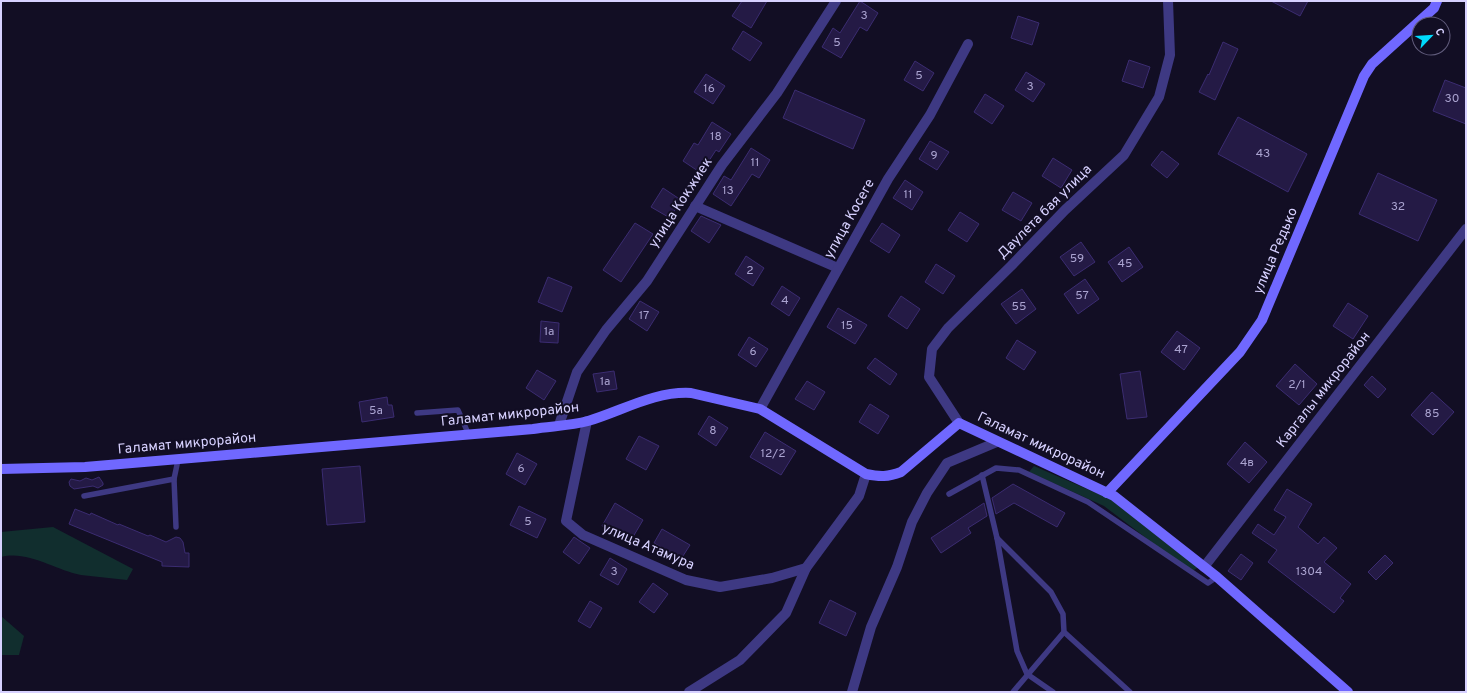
<svg xmlns="http://www.w3.org/2000/svg" width="1467" height="693" viewBox="0 0 1467 693" font-family="Overpass,sans-serif">
<style>
.green{fill:#112e2e}
.building{fill:#241a45;stroke:#3b2c71}
.lines{fill:none;stroke-linecap:round;stroke-linejoin:round}
.lane{stroke:#3e3983;stroke-width:5.5}
.street{stroke:#3e3983;stroke-width:10}
.secondary{stroke:#7068ff;stroke-width:10}
.labels{text-anchor:middle;dominant-baseline:central;stroke-width:4;stroke-linejoin:round;paint-order:stroke}
.number-label{font-size:12px;fill:#aaa3d0}
.street-label{font-size:14px;fill:#d7d1ff;stroke:#120e24}
</style>
<rect width="100%" height="100%" fill="#120e24"/>
<!-- green -->
<g class="green">
<path d="M1034,466l76,33 90,67 -9,6 -87,-66 -75,-34z"/>
<path d="M53,527l80,42 -6,11c-15,-2 -31,-3 -46,-5 -26,-5 -53,-25 -80,-18v-25z"/>
<path d="M1,616l23,20 -5,19h-18z"/>
</g>
<!-- building -->
<g class="building">
<path d="M742,1h25l-16,27 -19,-12z"/>
<path d="M860,1l18,12 -11,18 -7,-4 -19,31 -19,-11 11,-19 7,5z"/>
<path d="M1271,1h37l-8,15z"/>
<path d="M1018,16l21,7 -7,22 -21,-7z"/>
<path d="M743,31l19,12 -12,18 -18,-12z"/>
<path d="M1223,42l15,7 -23,51 -16,-8 9,-18 1,1z"/>
<path d="M1129,60l21,7 -7,21 -21,-7z"/>
<path d="M915,61l19,12 -11,18 -19,-11z"/>
<path d="M1026,72l19,12 -12,18 -18,-12z"/>
<path d="M706,74l19,12 -12,18 -19,-12z"/>
<path d="M1445,80l21,8v36l-33,-13z"/>
<path d="M795,90l70,30 -12,29 -70,-31z"/>
<path d="M985,94l19,12 -12,18 -18,-12z"/>
<path d="M1238,117l69,37 -19,38 -70,-38z"/>
<path d="M712,122l19,12 -12,18 -3,-2 -15,23 -18,-12 11,-18 4,2z"/>
<path d="M930,141l19,11 -12,18 -18,-11z"/>
<path d="M751,148l19,12 -11,18 -7,-4 -21,32 -18,-12 11,-18 7,4z"/>
<path d="M1162,151l17,13 -12,14 -16,-13z"/>
<path d="M1053,158l19,12 -11,18 -19,-12z"/>
<path d="M1378,173l59,27 -19,41 -59,-27z"/>
<path d="M905,180l18,12 -11,18 -19,-12z"/>
<path d="M663,188l18,12 -11,18 -19,-11z"/>
<path d="M1013,192l19,11 -11,18 -19,-11z"/>
<path d="M960,212l19,12 -12,18 -19,-12z"/>
<path d="M701,216l20,9 -12,18 -18,-12z"/>
<path d="M635,223l18,11 -32,48 -18,-12z"/>
<path d="M882,223l18,12 -11,18 -19,-12z"/>
<path d="M1081,242l14,20 -21,14 -14,-19z"/>
<path d="M1129,247l14,20 -21,15 -14,-20z"/>
<path d="M746,256l18,12 -11,18 -18,-12z"/>
<path d="M936,264l19,12 -12,18 -18,-12z"/>
<path d="M548,277l24,10 -10,25 -24,-10z"/>
<path d="M1085,279l14,20 -21,15 -14,-20z"/>
<path d="M782,286l18,12 -11,18 -18,-12z"/>
<path d="M1022,289l14,20 -20,15 -15,-20z"/>
<path d="M901,296l19,13 -13,20 -19,-13z"/>
<path d="M640,301l19,11 -12,19 -18,-12z"/>
<path d="M1348,303l20,13 -15,23 -20,-13z"/>
<path d="M838,308l29,17 -12,19 -28,-17z"/>
<path d="M541,321l18,2 -1,20 -18,-1z"/>
<path d="M1177,331l23,17 -16,22 -23,-18z"/>
<path d="M749,337l19,12 -12,18 -18,-12z"/>
<path d="M1017,340l19,12 -12,18 -18,-12z"/>
<path d="M875,358l22,16 -7,11 -23,-17z"/>
<path d="M1295,364l22,20 -18,21 -23,-19z"/>
<path d="M537,370l19,11 -12,19 -18,-12z"/>
<path d="M614,371l3,18 -20,3 -4,-18z"/>
<path d="M1140,371l7,46 -20,2 -7,-45z"/>
<path d="M1372,376l14,13 -8,9 -14,-13z"/>
<path d="M807,381l18,11 -11,18 -19,-11z"/>
<path d="M1432,392l22,20 -21,23 -22,-20z"/>
<path d="M387,397l1,8h4l2,12 -32,5 -3,-20z"/>
<path d="M870,404l19,12 -11,18 -19,-12z"/>
<path d="M709,416l19,12 -12,18 -18,-12z"/>
<path d="M765,432l31,19 -15,24 -31,-18z"/>
<path d="M639,436l20,10 -13,24 -20,-11z"/>
<path d="M1245,442l22,20 -18,21 -22,-19z"/>
<path d="M517,453l20,11 -12,21 -19,-11z"/>
<path d="M360,466l5,56 -38,3 -5,-56z"/>
<path d="M99,477l4,6v2l-5,3 -5,-2 -19,3 -4,-3 -1,-4 2,-3 9,2 6,-3 6,2z"/>
<path d="M1013,484l52,29 -8,14 -43,-24 -18,11 -4,-16z"/>
<path d="M1287,489l25,15 -14,23 20,17 6,-7 13,11 -13,14 27,22 -11,14 4,3 -10,12 -66,-51 9,-12 -25,-17 6,-9 16,11 12,-18 -12,-7z"/>
<path d="M615,503l28,17 -13,22 -28,-16z"/>
<path d="M984,503l3,13 -19,12 3,5 -30,20 -10,-15z"/>
<path d="M519,506l27,13 -9,19 -27,-13z"/>
<path d="M75,509l15,6 1,-2 27,12 1,-1 29,12 2,-1 16,7 10,-5 4,1 3,4 2,11h4v14l-27,-1v-4l-93,-38z"/>
<path d="M662,529l28,16 -9,14 -27,-16z"/>
<path d="M574,537l16,11 -11,16 -16,-12z"/>
<path d="M1241,554l12,9 -12,17 -13,-9z"/>
<path d="M1385,555l8,8 -17,17 -8,-8z"/>
<path d="M610,558l17,11 -9,16 -18,-10z"/>
<path d="M653,583l15,11 -14,19 -15,-11z"/>
<path d="M830,600l26,13 -10,23 -27,-13z"/>
<path d="M590,601l12,7 -12,20 -12,-7z"/>
</g>
<g class="lines">
<!-- lane -->
<g class="lane">
<path d="M417,413l41,-3 10,23"/>
<path d="M982,475l15,63 20,113 10,23 26,18"/>
<path d="M949,494l47,-26 23,2 69,32 120,81 9,-6"/>
<path d="M84,496l90,-17"/>
<path d="M176,527l-2,-48 4,-19"/>
<path d="M997,538l54,54 12,22 1,18 66,60"/>
<path d="M1013,692l51,-60"/>
</g>
<!-- street -->
<g class="street">
<path d="M695,206l143,62"/>
<path d="M760,409l128,-230 42,-64 38,-71"/>
<path d="M587,421l-21,100 17,14 103,45 34,7 52,-9 34,-10 53,-72 7,-22"/>
<path d="M959,423l-30,-46 3,-28 16,-21 63,-62 54,-56 59,-55 35,-58 11,-42 -2,-54"/>
<path d="M559,425l18,-53 29,-42 41,-49 75,-116 55,-72 59,-92"/>
<path d="M1204,567l262,-338"/>
<path d="M689,692l51,-32 46,-47 20,-45"/>
<path d="M852,692l19,-65 26,-60 15,-45 15,-29 20,-30 50,-21"/>
</g>
<!-- secondary -->
<g class="secondary">
<path d="M1,469l84,-2 448,-38c18,-3 37,-3 55,-8 34,-10 66,-30 103,-28l69,16 106,65c14,3 22,3 35,-2l58,-49 155,73 103,81 131,115"/>
<path d="M1107,493l133,-141 22,-32 102,-244 8,-12 62,-56 3,-7"/>
</g>
</g>
<g class="labels">
<!-- number labels -->
<g class="number-label">
<text x="864" y="16">3</text>
<text x="837" y="43">5</text>
<text x="919" y="76">5</text>
<text x="1030" y="87">3</text>
<text x="709" y="89">16</text>
<text x="1452" y="99">30</text>
<text x="716" y="137">18</text>
<text x="1263" y="154">43</text>
<text x="934" y="156">9</text>
<text x="755" y="163">11</text>
<text x="728" y="191">13</text>
<text x="908" y="195">11</text>
<text x="1398" y="207">32</text>
<text x="1077" y="259">59</text>
<text x="1125" y="264">45</text>
<text x="750" y="271">2</text>
<text x="1082" y="296">57</text>
<text x="785" y="301">4</text>
<text x="1019" y="307">55</text>
<text x="644" y="316">17</text>
<text x="847" y="326">15</text>
<text x="549" y="332">1а</text>
<text x="1181" y="350">47</text>
<text x="753" y="352">6</text>
<text x="605" y="382">1а</text>
<text x="1297" y="385">2/1</text>
<text x="376" y="411">5а</text>
<text x="1432" y="414">85</text>
<text x="713" y="431">8</text>
<text x="773" y="454">12/2</text>
<text x="1247" y="463">4в</text>
<text x="521" y="469">6</text>
<text x="528" y="522">5</text>
<text x="614" y="572">3</text>
<text x="1309" y="572">1304</text>
</g>
<!-- street labels -->
<g class="street-label">
<text transform="translate(681 203) rotate(-57)">улица Кокжиек</text>
<text transform="translate(1045 212) rotate(-45)">Даулета бая улица</text>
<text transform="translate(850 219) rotate(-61)">улица Косеге</text>
<text transform="translate(1276 251) rotate(-67)">улица Редько</text>
<text transform="translate(1324 390) rotate(-52)">Каргалы микрорайон</text>
<text transform="translate(510 415) rotate(-6)">Галамат микрорайон</text>
<text transform="translate(187 444) rotate(-5)">Галамат микрорайон</text>
<text transform="translate(1041 446) rotate(25)">Галамат микрорайон</text>
<text transform="translate(648 547) rotate(23)">улица Атамура</text>
</g>
</g>
<!-- border -->
<rect width="1467" height="693" fill="none" stroke="#d7d1ff" stroke-width="4"/>
<!-- north arrow -->
<g transform="translate(1431 36) rotate(65)"><circle r="19" fill="#120e24" stroke="#615c7c"/>
<path d="M0-3L7 15L0 10L-7 15Z" fill="#00dbfc"/>
<text y="-6" font-size="11" font-weight="bold" text-anchor="middle" fill="#d7d1ff">С</text>
</g>
</svg>
